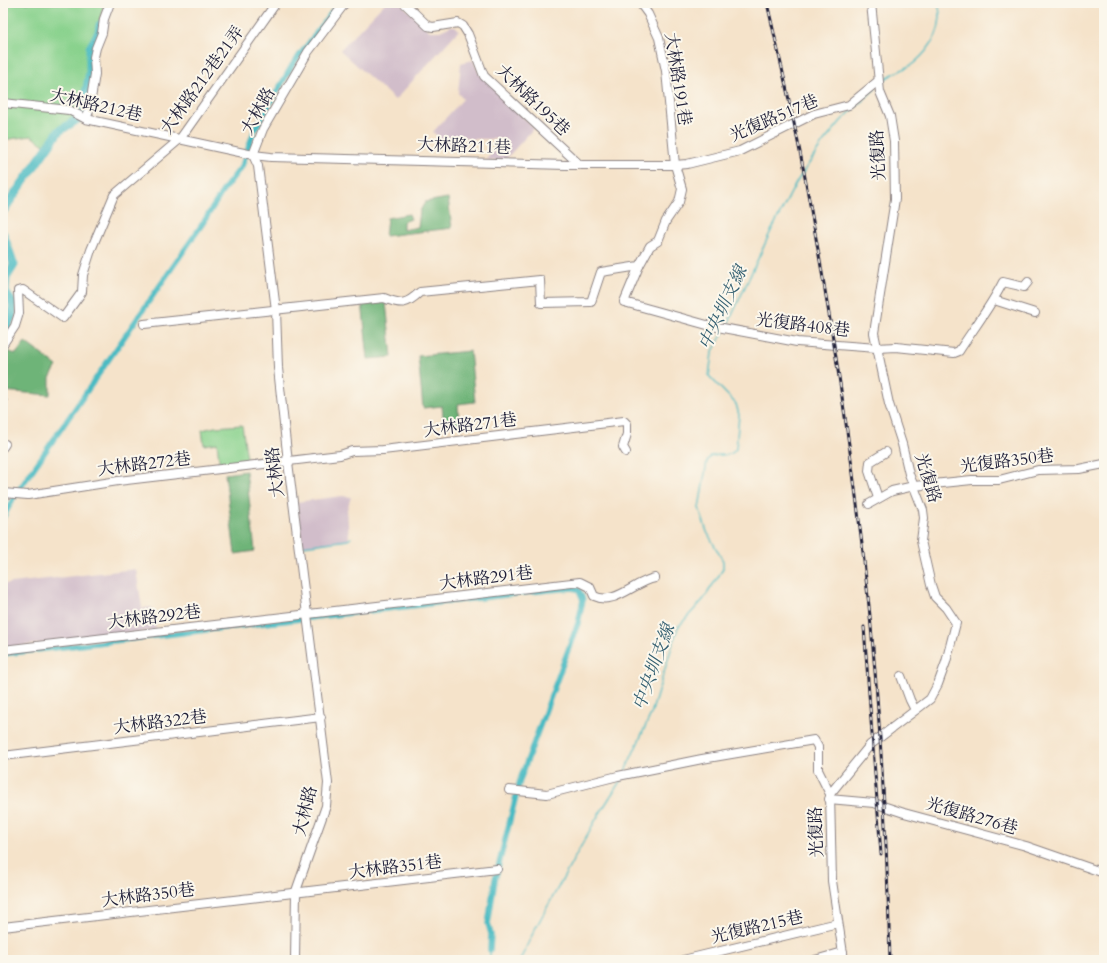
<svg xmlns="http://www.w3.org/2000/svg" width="1107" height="963" viewBox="0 0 1107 963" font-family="Cardo,'Noto Serif TC',serif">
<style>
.industrial{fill:#d1bdca}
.green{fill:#89d28d;stroke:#567a64}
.forest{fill:#6eb478;stroke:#486b5a}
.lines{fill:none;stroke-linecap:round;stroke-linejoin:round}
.stream{stroke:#4cbbc3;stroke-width:1.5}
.canal{stroke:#4cbbc3;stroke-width:5.5}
.river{stroke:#4cbbc3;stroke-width:9}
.minor-casing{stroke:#8c8282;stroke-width:10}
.minor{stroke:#fff;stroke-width:8}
.rail-casing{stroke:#22223b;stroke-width:3}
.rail{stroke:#fbf7ec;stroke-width:1.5;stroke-dasharray:4.5;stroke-linecap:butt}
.labels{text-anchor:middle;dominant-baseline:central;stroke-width:4;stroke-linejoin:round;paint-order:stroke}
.street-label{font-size:17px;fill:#22223b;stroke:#fbf7ec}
.water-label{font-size:18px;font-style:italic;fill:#335f71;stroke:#fbf7ec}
</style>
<rect width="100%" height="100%" fill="#fbf7ec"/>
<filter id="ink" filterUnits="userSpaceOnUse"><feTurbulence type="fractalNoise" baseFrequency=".025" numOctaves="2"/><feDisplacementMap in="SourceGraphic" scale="8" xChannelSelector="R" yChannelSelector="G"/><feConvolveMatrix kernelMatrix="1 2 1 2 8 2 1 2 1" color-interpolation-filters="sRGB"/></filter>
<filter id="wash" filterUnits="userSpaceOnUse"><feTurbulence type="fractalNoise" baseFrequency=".012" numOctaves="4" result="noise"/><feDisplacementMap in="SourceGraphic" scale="16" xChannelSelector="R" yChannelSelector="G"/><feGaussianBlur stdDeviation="0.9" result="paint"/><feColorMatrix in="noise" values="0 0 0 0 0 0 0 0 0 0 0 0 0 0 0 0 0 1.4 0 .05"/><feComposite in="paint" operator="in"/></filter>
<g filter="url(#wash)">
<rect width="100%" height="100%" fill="#f5e3ca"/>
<!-- industrial -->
<g class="industrial">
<path d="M385,3h15l30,28h10l11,-5h4l4,4 -64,70 -55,-50z"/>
<path d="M473,60l6,13 55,55 -30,33 -18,-1 18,-21h-35l-7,-3 -11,13 -18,-17 30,-33 -5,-6 3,-30z"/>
<path d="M342,496l9,1 -4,12 2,31 -47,6 -5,-44z"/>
<path d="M136,569l6,39 10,-1 4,23 -153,18v-64z"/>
</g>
<!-- green -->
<g class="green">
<path d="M3,3h101l-7,28 -9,18v23l-8,38 -5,6 -17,13 -14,16 -13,-9 -28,4z"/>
<path d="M242,425l6,40 -28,3 -3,-25 -13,2 -2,-15 13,-3z"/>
</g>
<!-- forest -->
<g class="forest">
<path d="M448,198l4,30 -67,8 2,-18 22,-4 2,5 -8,3v8l15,-3 2,-16 5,-9z"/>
<path d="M382,300l4,3 6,54 -24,2 -6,-57z"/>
<path d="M25,342l32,24 -7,12v17l-47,-4v-41l13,4z"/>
<path d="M470,351l5,51 -17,2 1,21 -15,1 -2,-20 -19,2 -5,-52z"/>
<path d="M246,471l9,80 -20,3 -10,-80z"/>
</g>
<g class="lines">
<!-- stream -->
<g class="stream">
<path d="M882,82c11,-11 22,-11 32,-19 18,-15 31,-37 24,-60"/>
<path d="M727,326l42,-91 27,-52 26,-39 19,-23 35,-33"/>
<path d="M303,546l45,-6 3,-2"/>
<path d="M625,771l26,-57 27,-87 25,-27 20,-31v-8l-16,-29 -8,-24 8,-47 4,-5 20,-2 5,-5 3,-34 -3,-11 -27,-28 3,-23 12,-22"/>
<path d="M490,950v10"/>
<path d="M520,960l15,-31 60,-108 27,-43"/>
</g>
<!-- canal -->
<g class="canal">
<path d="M3,518l11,-21 189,-274 21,-34 18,-23 12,-35 39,-67 46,-61"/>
<path d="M3,654l545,-64 25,-2 6,2 4,10 -5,23 -58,157 -25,100 -7,44 3,10 -1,16"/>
</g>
<!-- river -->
<g class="river">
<path d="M3,211l56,-80 19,-12 5,-8 7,-39v-24l9,-16 1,-7"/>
<path d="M3,234l11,31 -8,13 -1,14 8,12 -1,12 -9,18"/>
</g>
</g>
</g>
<g filter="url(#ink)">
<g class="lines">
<!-- minor casing -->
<g class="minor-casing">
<g id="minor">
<path d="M404,3l24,23 5,1 25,-4 5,3 5,8 16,42 96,89"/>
<path d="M3,103l66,7 17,9 167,36 18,2 295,8h109l12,-1 53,-13 74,-37 35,-9 29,-24"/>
<path d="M86,119l3,-8 6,-37 -1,-17 2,-9 6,-15 2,-14 6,-16"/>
<path d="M639,266l-15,36 83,23 90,17 80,6 19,-1 58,6 5,-2c15,-23 32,-45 44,-69l21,5 4,-5"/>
<path d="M994,300l41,13"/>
<path d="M144,324l240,-26c18,7 22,7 36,-6l120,-12 1,23 50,-1 10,-30 38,-6 11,-20 8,-5 8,-20 13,-19 3,-13 -7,-24 -9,-94 -7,-33 -11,-24 -8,-11"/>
<path d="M3,344l12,-18 4,-13 -1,-22 5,-1 40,28 19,-26 1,-17 8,-25 23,-55 66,-56 96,-136"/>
<path d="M3,402v4"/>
<path d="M3,447l2,-3"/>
<path d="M3,493l25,2 90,-14 222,-26 12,-4 31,-1 241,-29 3,3v10l-4,13 3,5"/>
<path d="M878,498l-9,-27 1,-9 16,-10"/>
<path d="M869,504l23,-13 22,-5 58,-6h27l39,-10 41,-1 25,-5"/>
<path d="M3,650l577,-68 10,5 4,9c21,10 40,-14 61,-18"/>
<path d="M901,676l9,24 5,10"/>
<path d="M3,756l318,-39"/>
<path d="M509,790l38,4 71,-18 84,-17 112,-19 4,7v23l12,24"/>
<path d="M829,799l45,4 30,10 122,33 78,27"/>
<path d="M3,927l494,-58"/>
<path d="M295,960l1,-69 30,-85 2,-23 -40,-321 -10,-94 -2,-58 -18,-144 -5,-11 10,-26 45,-77 37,-49"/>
<path d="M683,960l155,-37"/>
<path d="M815,960l28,-8"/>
<path d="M844,960l-12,-79 -2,-87 40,-49 60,-46 8,-15 8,-22 10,-39 -10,-15 -11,-11 -4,-12 -10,-44 3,-23 -1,-8 -14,-36 -7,-30 -13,-40 -15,-71 21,-134 -1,-58 -4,-25 -10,-24 -9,-89"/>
</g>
</g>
<!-- minor -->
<use href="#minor" class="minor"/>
<!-- rail casing -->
<g class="rail-casing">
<g id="rail">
<path d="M767,3c14,60 28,120 39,180 26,140 48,281 63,423 12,118 18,236 21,354"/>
<path d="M864,627l17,227"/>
</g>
</g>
<!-- rail -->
<use href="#rail" class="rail"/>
</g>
</g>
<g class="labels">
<!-- street labels -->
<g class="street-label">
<text transform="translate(678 79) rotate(81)">大林路191巷</text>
<text transform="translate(202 80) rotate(-54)">大林路212巷21弄</text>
<text transform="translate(533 100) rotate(44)">大林路195巷</text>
<text transform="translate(96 105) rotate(13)">大林路212巷</text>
<text transform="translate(258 111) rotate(-61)">大林路</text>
<text transform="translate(774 118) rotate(-23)">光復路517巷</text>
<text transform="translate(464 146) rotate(2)">大林路211巷</text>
<text transform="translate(878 155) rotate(-93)">光復路</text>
<text transform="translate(803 325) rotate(7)">光復路408巷</text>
<text transform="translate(470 425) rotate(-7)">大林路271巷</text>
<text transform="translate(1007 461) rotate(-7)">光復路350巷</text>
<text transform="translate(144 464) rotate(-7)">大林路272巷</text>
<text transform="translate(275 472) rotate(-97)">大林路</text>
<text transform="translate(928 478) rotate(73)">光復路</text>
<text transform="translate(486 578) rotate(-7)">大林路291巷</text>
<text transform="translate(154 617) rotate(-7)">大林路292巷</text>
<text transform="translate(160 722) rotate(-7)">大林路322巷</text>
<text transform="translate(305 811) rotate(-76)">大林路</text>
<text transform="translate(972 816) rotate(16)">光復路276巷</text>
<text transform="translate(816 832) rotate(-92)">光復路</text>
<text transform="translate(395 867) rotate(-7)">大林路351巷</text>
<text transform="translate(148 895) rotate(-7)">大林路350巷</text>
<text transform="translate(757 927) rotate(-13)">光復路215巷</text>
</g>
<!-- water labels -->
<g class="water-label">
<text transform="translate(723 308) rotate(-65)">中央圳支線</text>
<text transform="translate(654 667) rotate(-70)">中央圳支線</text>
</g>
</g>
<!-- margin -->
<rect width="1107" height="963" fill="none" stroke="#fbf7ec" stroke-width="16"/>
</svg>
